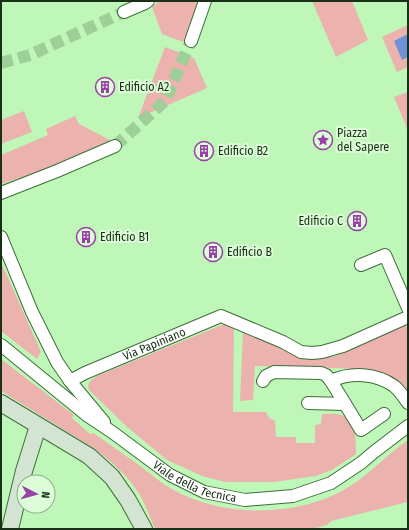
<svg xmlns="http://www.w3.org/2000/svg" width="409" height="530" viewBox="0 0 409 530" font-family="'Fira Sans Condensed',sans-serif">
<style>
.green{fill:#ecb2ae}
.water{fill:#6d92d6}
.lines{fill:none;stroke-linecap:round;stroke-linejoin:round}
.street-tunnel{stroke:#9ecf98;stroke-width:12;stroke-dasharray:12 6;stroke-linecap:butt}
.street-casing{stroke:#3c6f38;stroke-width:14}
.secondary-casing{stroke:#3c6f38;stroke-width:18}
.street{stroke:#fff;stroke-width:12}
.secondary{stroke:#d4e4d2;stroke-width:16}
.labels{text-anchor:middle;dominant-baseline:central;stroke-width:4;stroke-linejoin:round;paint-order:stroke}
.poi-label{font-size:12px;fill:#192f17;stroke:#dcfdd8;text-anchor:start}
.street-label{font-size:12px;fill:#192f17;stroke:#dcfdd8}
</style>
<rect width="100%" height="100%" fill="#bff7b8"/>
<!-- green -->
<g class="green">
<path d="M160,1h39l-7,23 -9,18 -21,-8 -10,-27z"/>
<path d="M312,1h40l16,39 -32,17z"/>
<path d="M408,25v42l-11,5 -15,-35z"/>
<path d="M165,47l29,11 13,30 -69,30z"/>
<path d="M408,92v39l-14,-34z"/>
<path d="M24,111l8,21 -31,12v-24z"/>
<path d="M75,116l4,8 31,16 2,2 -53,23 -58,19v-29l47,-20 -2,-6z"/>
<path d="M1,262l40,90 -4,7 -36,-28z"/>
<path d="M408,324v72l-16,-18 -10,-6 -15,-2 -29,-2 -83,-2 -2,34 -13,1 3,-71 43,21 20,6h27z"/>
<path d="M222,325h8l4,4 -1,83h33l3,6 6,3 1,16h20v6h19v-18l6,-1 1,-10c6,0 13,-1 19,1 16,4 15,27 15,39l-24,16 -16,6 -42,6h-49l-23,-6 -35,-16 -40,-33 -38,-37c-4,-11 12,-15 20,-19z"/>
<path d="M1,359l73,56 -2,3 18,16 3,-1c17,11 33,23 50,35 8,6 16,13 24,18 48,31 123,32 173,6 25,-13 45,-36 68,-52v62l-77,19 -4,4 -15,4h-157c-5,-11 -9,-23 -15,-34 -11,-18 -28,-33 -45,-46l-94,-58z"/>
</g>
<!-- water -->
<path class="water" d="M408,34v23l-6,3 -8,-19z"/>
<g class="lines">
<!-- street-tunnel -->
<g class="street-tunnel">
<path d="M1,63l29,-8 94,-43"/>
<path d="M115,146l50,-45 26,-60"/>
</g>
<!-- street casing -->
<g class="street-casing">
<g id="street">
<path d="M124,12l21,-9 3,-2"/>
<path d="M191,41l14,-40"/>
<path d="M1,193l56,-22 58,-25"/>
<path d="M1,237l31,75 25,50 13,19 34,41"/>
<path d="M361,265l24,-10 23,53"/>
<path id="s1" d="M1,345l87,71 24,16 58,43 34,17 41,8 48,-4 38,-13 30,-20 13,-11 34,-26"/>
<path id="s2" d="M70,381l15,-8 136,-57 62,26 18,10 11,1 10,-1 21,-6 65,-29"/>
<path d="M263,381l3,-5 8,-4 47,1 5,2 5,6 30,49 23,-16"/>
<path d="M331,381c20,-9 45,-8 63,5 5,4 10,11 14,17"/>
<path d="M308,403l37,1"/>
</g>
</g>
<!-- secondary casing -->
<g class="secondary-casing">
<g id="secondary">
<path d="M1,403l88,53 23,21 16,23 16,29"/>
<path d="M10,529l14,-58 14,-45"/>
</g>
</g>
<!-- street -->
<use href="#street" class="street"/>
<!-- secondary -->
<use href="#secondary" class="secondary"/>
</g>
<!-- icons -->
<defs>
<g id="building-ring" transform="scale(1)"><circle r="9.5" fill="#dcfdd8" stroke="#9b3fa9" stroke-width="1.5"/><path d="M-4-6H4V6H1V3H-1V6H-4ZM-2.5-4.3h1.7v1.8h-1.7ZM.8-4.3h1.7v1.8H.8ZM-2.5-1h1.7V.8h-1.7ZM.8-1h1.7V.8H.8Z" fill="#9b3fa9"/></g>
<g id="sight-ring" transform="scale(1)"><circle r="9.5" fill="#dcfdd8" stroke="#9b3fa9" stroke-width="1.5"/><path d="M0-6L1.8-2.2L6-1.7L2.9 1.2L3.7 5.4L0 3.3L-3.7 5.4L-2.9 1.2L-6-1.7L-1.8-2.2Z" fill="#9b3fa9"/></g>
</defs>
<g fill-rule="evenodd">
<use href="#building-ring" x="105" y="87"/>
<use href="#sight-ring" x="323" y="140"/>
<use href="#building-ring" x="204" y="151"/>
<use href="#building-ring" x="357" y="221"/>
<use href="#building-ring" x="86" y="237"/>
<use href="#building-ring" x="213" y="252"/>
</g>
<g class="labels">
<!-- poi labels -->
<g class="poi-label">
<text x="119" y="87">Edificio A2</text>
<text x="337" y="133">Piazza<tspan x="337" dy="14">del Sapere</tspan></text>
<text x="218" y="151">Edificio B2</text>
<text x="343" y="221" text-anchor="end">Edificio C</text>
<text x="100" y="237">Edificio B1</text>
<text x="227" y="252">Edificio B</text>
</g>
<!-- street labels -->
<g class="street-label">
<text stroke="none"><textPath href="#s2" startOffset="92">Via Papiniano</textPath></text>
<text stroke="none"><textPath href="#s1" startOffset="239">Viale della Tecnica</textPath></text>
</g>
</g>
<!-- border -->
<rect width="409" height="530" fill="none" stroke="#192f17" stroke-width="4"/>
<!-- north arrow -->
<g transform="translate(36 494) rotate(96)"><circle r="19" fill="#dcfdd8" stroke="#8eab8b"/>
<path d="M0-3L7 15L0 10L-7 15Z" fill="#9b3fa9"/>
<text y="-6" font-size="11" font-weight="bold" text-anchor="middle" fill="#192f17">N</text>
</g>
</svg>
